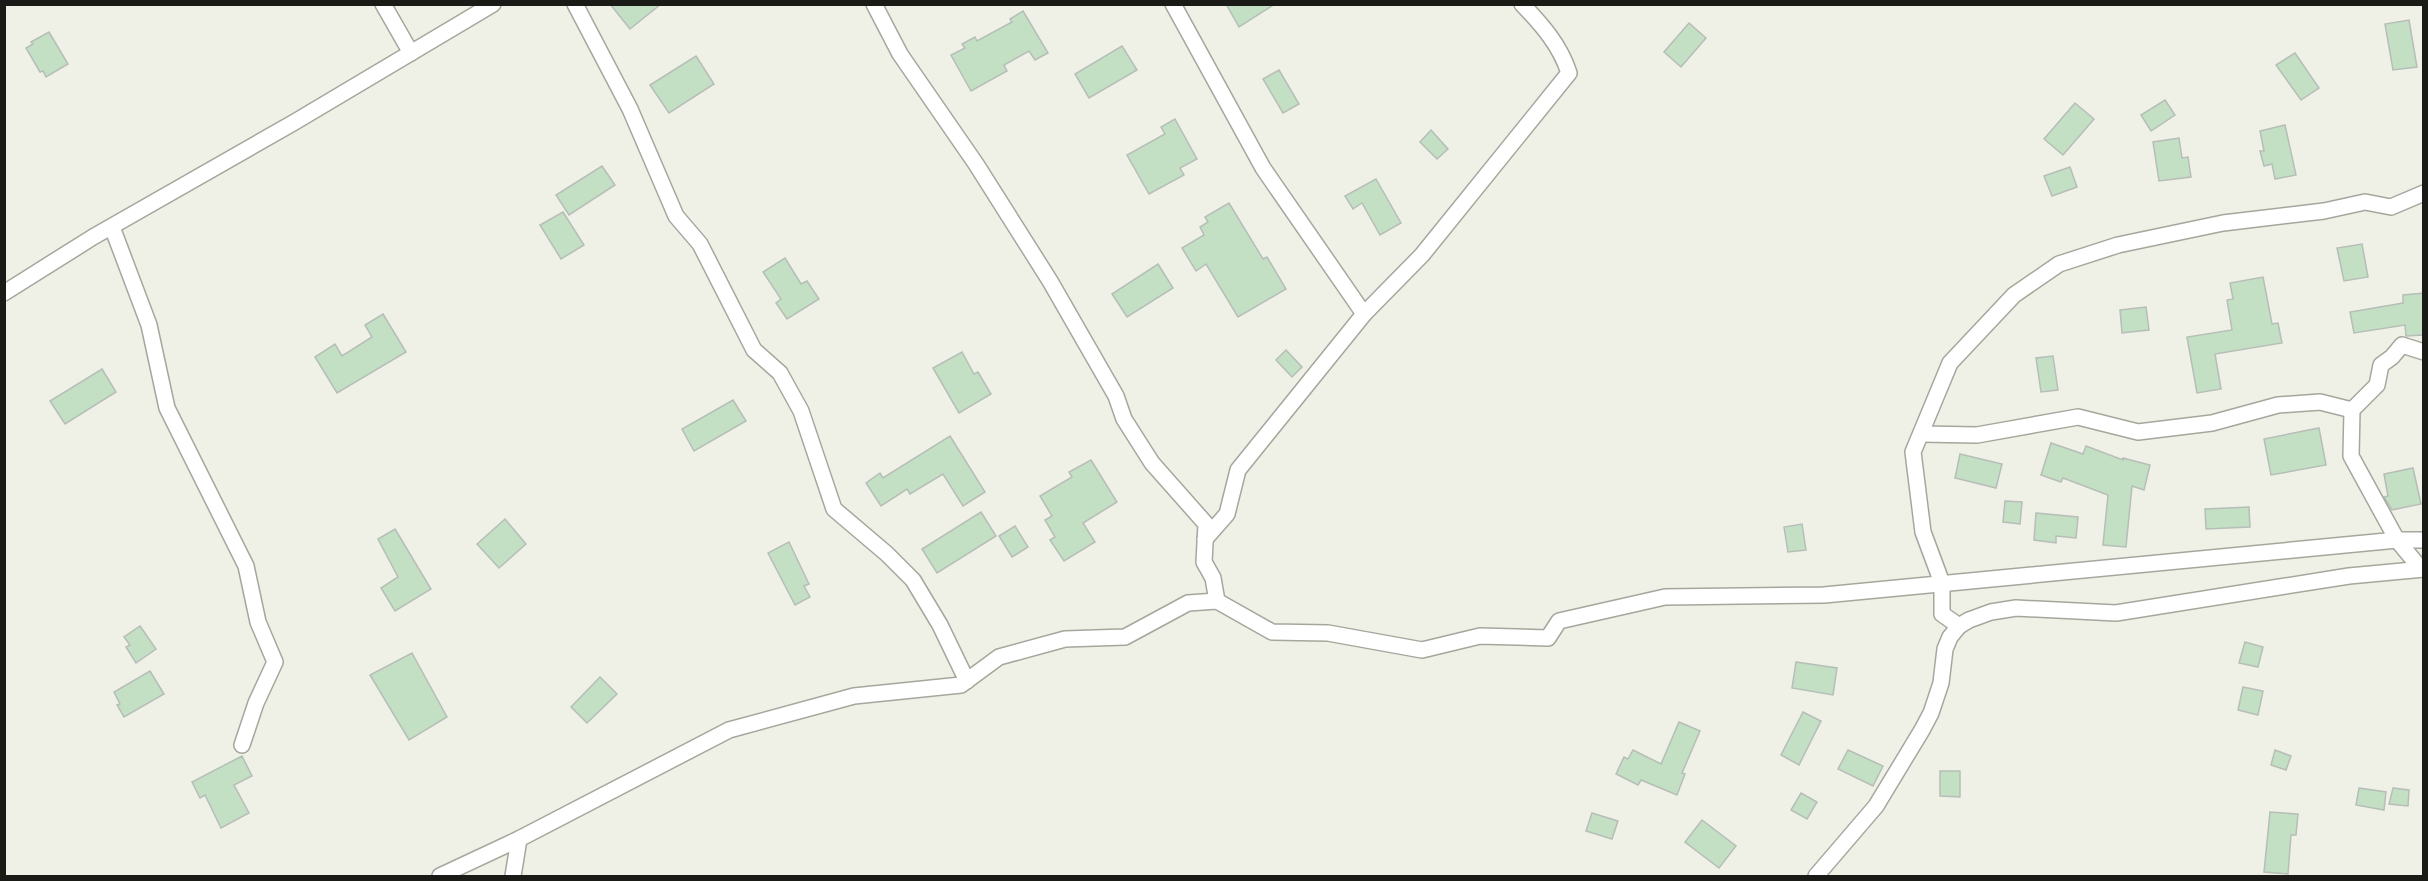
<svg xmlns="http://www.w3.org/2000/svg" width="2428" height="881" viewBox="0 0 2428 881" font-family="'Public Sans',sans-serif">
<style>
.building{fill:#c3dfc4;stroke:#b6beb7;stroke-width:1.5}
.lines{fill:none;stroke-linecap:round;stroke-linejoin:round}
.minor-casing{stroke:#a5a79d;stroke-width:18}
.minor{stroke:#fff;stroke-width:15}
</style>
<rect width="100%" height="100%" fill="#eff1e7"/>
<!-- building -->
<g class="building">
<path d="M610,4h51l-31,25z"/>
<path d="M1226,4h49l-36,23z"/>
<path d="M1023,11l25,42 -13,7 -6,-9 -25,14 3,6 -36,20 -20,-36 14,-7 -3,-4 13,-7 2,4 35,-19 -2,-3z"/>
<path d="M2409,20l8,47 -24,3 -8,-46z"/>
<path d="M1689,23l17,15 -25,29 -17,-15z"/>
<path d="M49,32l19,32 -22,13 -3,-6 -3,1 -14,-24 7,-4 -2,-2z"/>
<path d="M1122,46l15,24 -48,28 -14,-24z"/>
<path d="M2295,53l24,35 -18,12 -25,-35z"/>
<path d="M696,56l18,28 -45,29 -19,-28z"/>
<path d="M1279,70l20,34 -16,9 -20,-34z"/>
<path d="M2165,100l10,15 -24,16 -10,-16z"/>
<path d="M2075,103l19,16 -31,36 -19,-16z"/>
<path d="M1175,119l22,40 -17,9 4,7 -35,19 -22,-39 38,-21 -4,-7z"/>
<path d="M2285,125l11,50 -21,4 -3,-15 -8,2 -4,-15h4l-4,-20z"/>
<path d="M1431,130l17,19 -11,10 -17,-17z"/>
<path d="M2179,138l3,20 6,-1 3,20 -32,4 -6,-39z"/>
<path d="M602,166l13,19 -46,30 -13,-20z"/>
<path d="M2070,167l7,20 -25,9 -8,-20z"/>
<path d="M1376,179l25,44 -21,12 -18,-32 -9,6 -8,-13z"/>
<path d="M1229,203l34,56 4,-2 19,32 -48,28 -32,-53 -10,7 -14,-23 22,-13 -4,-8 8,-5 -3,-5z"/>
<path d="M563,212l21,33 -23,14 -21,-34z"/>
<path d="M2362,244l6,33 -24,4 -7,-33z"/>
<path d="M785,258l16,26 6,-3 12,18 -32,20 -11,-16 5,-4 -18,-27z"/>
<path d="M1158,264l15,24 -46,29 -15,-23z"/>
<path d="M2263,277l9,47 6,-1 4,20 -67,11 6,35 -24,4 -10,-56 45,-7 -5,-30 6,-1 -3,-16z"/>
<path d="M2424,293v42l-18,1 -1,-11 -51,8 -4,-21 53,-9v-8z"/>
<path d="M2146,307l3,23 -27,3 -2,-23z"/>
<path d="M383,314l23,38 -69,41 -22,-36 20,-13 7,12 30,-19 -7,-12z"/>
<path d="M1286,350l16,17 -10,10 -16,-17z"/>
<path d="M962,352l12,22 4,-2 13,22 -32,19 -26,-45z"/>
<path d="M2053,356l5,34 -17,2 -5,-34z"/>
<path d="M102,369l14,23 -51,32 -15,-23z"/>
<path d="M733,400l13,21 -52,30 -12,-22z"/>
<path d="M2319,428l7,37 -55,10 -7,-36z"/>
<path d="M950,436l35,56 -22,14 -20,-32 -33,20 -3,-5 -26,17 -15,-23 14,-10 3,5z"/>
<path d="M2051,443l32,11 3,-8 37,14v-2l27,7 -6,25 -12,-4 -6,61 -23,-2 5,-50 -45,-17 -2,4 -20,-7z"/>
<path d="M1960,454l42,10 -6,24 -41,-10z"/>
<path d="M1091,460l26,42 -34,21 12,19 -31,19 -14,-21 5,-3 -10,-17 7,-4 -12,-20 32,-19 -3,-5z"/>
<path d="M2413,468l8,36 -29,6 -8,-13 4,-1 -4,-22z"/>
<path d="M2005,501l17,1 -2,22 -17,-2z"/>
<path d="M2249,507l1,20 -44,2 -1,-20z"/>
<path d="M981,512l15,24 -59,37 -15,-24z"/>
<path d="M2036,513l42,4 -2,21 -20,-2v7l-22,-3z"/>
<path d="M505,519l21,25 -27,24 -22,-24z"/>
<path d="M1802,524l4,26 -18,2 -4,-25z"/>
<path d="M1015,526l13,21 -16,10 -13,-21z"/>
<path d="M395,529l36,60 -36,22 -14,-23 17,-11 -20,-38z"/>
<path d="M789,542l20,42 -5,2 6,11 -15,8 -27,-52z"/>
<path d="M140,626l16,23 -20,14 -10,-16 4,-2 -6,-8z"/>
<path d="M2245,642l18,5 -5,20 -19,-4z"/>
<path d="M412,653l35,64 -38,23 -39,-65z"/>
<path d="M1796,662l41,6 -4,27 -41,-7z"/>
<path d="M150,671l14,23 -40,23 -7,-12 3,-1 -6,-12z"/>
<path d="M600,677l17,17 -30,29 -16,-16z"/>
<path d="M2243,687l20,4 -5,24 -20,-5z"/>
<path d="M1803,712l18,9 -22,44 -18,-10z"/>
<path d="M1679,722l21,9 -18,42 3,1 -8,21 -36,-15 -3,5 -22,-11 8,-17 4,2 5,-9 28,14z"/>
<path d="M1848,750l35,16 -10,20 -35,-17z"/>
<path d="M2275,750l16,6 -5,14 -15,-5z"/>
<path d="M242,756l10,20 -18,9 15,28 -28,15 -16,-33 -5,3 -8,-16z"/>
<path d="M1940,771h20v26l-20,-1z"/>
<path d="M2359,788l27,4 -2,18 -28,-5z"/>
<path d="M2393,788l16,2 -1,16 -19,-2z"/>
<path d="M1801,793l16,9 -10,17 -16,-9z"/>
<path d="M2270,812l28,2 -2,21h-5l-3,39 -24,-2z"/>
<path d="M1592,813l26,8 -6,18 -26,-8z"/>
<path d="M1702,820l34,26 -17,22 -34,-26z"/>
</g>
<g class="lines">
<!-- minor casing -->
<g class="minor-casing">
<g id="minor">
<path d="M383,4l28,49"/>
<path d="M575,4l55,105 46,107 24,28 54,106 26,23 21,38 33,98 53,45 26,26 27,45 27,56"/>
<path d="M874,4l26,50 76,110 74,117 66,115 8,23 28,44 54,61 -2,38 9,16 4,23"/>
<path d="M1173,4l90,164 101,146 -126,156 -11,44 -22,25"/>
<path d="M112,227l37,98 18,83 79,158 12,56 17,40 -19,41 -14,42"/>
<path d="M4,293l89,-56 200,-114 200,-119"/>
<path d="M1364,314l58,-59 147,-182c-9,-28 -27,-48 -47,-69"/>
<path d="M1921,434l56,1 101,-18 60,15 74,-9 66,-18 42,-3 32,8"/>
<path d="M2421,569l-24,-29 -46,-84 1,-46 25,-25 4,-20 11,-8 10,-12 22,7"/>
<path d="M1959,626l-17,-12v-31l-19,-51 -10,-80 37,-89 64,-68 45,-31 59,-19 105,-22 101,-12 41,-9 26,5 33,-14"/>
<path d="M440,876l79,-37 210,-109 125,-34 107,-11 38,-28 66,-18 60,-2 63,-34 29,-2 55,31 56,1 94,17 58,-14 68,2 11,-17 106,-24 159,-2 573,-55h27"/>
<path d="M513,876l6,-37"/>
<path d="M1816,876l60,-70 46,-76 9,-17 10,-30 4,-34 5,-12 9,-11 10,-6 22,-8 25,-4 100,5 233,-37 75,-7"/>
</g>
</g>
<!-- minor -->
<use href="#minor" class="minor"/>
</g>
<!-- border -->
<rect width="2428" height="881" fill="none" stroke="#1a1b17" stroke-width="12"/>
</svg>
